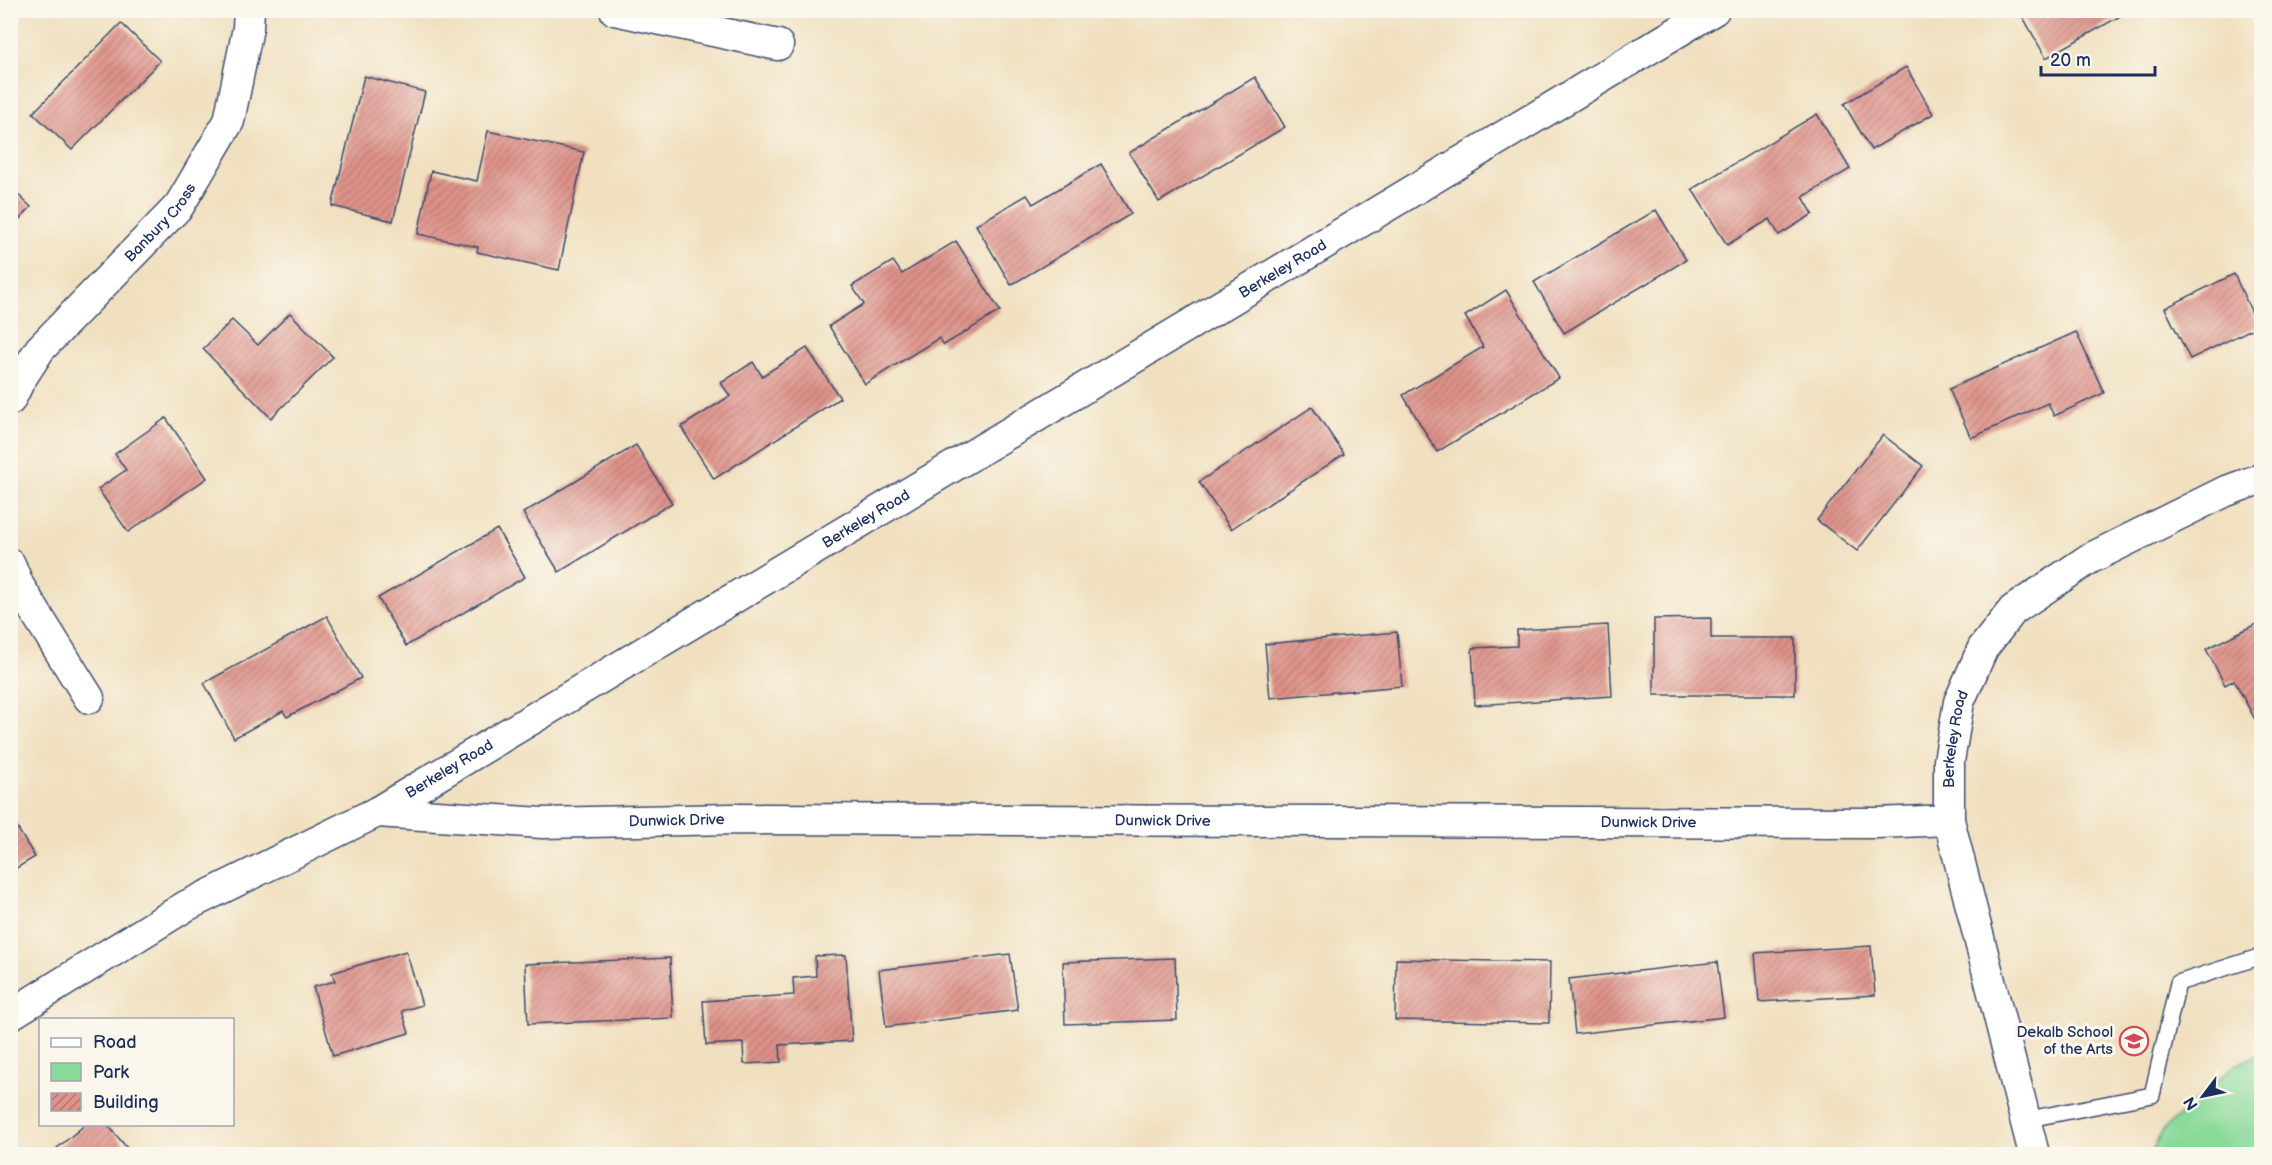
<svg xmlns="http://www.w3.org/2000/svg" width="2272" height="1165" font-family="'Balsamiq Sans',sans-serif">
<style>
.green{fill:#89d999;stroke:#52847c;stroke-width:1.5}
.building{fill:url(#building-hatch)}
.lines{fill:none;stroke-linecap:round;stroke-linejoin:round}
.service-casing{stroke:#3b4a6d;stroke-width:18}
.minor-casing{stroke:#3b4a6d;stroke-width:33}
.service{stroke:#fff;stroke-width:15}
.minor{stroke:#fff;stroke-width:30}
.labels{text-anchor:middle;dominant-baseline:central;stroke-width:6;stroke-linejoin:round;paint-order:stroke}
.street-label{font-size:15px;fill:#1b2f5e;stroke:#fbf7ec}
.poi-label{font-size:15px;fill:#1b2f5e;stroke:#fbf7ec;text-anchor:end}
</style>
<defs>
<pattern id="building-hatch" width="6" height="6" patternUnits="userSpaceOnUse" patternTransform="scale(1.5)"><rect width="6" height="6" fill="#de9289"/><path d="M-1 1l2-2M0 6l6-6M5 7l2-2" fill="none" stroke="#b37873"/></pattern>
</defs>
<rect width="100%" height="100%" fill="#fbf7ec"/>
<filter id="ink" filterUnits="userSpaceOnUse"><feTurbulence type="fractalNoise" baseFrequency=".0167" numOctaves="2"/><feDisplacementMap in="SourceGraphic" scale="12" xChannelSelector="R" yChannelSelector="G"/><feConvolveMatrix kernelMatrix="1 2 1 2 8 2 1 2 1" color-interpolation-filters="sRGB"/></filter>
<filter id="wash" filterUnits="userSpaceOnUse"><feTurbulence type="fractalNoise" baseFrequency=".008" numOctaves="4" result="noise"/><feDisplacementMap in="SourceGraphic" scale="24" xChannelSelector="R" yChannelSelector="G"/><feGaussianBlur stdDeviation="1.35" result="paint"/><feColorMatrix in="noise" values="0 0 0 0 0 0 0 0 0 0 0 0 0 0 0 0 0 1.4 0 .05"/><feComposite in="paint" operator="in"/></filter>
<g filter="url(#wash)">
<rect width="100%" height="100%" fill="#f0e0c0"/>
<path class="green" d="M 2261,1053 L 2261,1154 L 2150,1154 L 2163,1130 L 2234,1066 Z"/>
<g id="blocks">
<g class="building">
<path d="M 2019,10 L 2131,10 L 2046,58 Z"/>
<path d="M 121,23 L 160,61 L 72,150 L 33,113 Z"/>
<path d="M 1906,67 L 1933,114 L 1871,150 L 1844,104 Z"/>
<path d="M 364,76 L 425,92 L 393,221 L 332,206 Z"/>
<path d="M 1255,77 L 1285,127 L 1159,202 L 1129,153 Z"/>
<path d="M 1817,114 L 1850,169 L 1803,197 L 1813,214 L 1779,235 L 1770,219 L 1727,245 L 1692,189 Z"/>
<path d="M 488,131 L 584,152 L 559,270 L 477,252 L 478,247 L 418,234 L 431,171 L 477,181 Z"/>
<path d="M 1101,164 L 1131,214 L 1011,285 L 976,225 L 1027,195 L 1033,204 Z"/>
<path d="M 10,187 L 31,207 L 10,229 Z"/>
<path d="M 1656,210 L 1686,260 L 1564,333 L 1534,282 Z"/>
<path d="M 956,241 L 1000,311 L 944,345 L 939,338 L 865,384 L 829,326 L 864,304 L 852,286 L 893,261 L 902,274 Z"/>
<path d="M 2234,274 L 2258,326 L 2190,359 L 2165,308 Z"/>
<path d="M 1506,290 L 1559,378 L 1437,452 L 1403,395 L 1483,347 L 1465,316 Z"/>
<path d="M 290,313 L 333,357 L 271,418 L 203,349 L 232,320 L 258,345 Z"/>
<path d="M 2076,332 L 2104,393 L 2054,416 L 2048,403 L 1971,438 L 1949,389 Z"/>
<path d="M 807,348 L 840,398 L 714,479 L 681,427 L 730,396 L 721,383 L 753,362 L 762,376 Z"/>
<path d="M 1312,407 L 1344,454 L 1231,529 L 1199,482 Z"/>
<path d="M 166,418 L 207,478 L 128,532 L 98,489 L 126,470 L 115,454 Z"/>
<path d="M 1883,435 L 1923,466 L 1857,551 L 1817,520 Z"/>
<path d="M 636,445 L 672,503 L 559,572 L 523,513 Z"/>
<path d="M 497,529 L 525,577 L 406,646 L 378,598 Z"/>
<path d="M 327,616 L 361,678 L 287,717 L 283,711 L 234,738 L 204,683 Z"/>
<path d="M 1711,618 L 1711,638 L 1795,638 L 1795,695 L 1654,695 L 1654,619 Z"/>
<path d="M 2262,621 L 2262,726 L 2259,727 L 2234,680 L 2225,685 L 2206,649 Z"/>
<path d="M 1608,625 L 1612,696 L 1475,705 L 1472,648 L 1517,646 L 1517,630 Z"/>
<path d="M 1397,632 L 1402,686 L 1270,698 L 1265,644 Z"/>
<path d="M 10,816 L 35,857 L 10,872 Z"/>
<path d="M 1871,946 L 1875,995 L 1759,1002 L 1755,953 Z"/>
<path d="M 406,951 L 422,1005 L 402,1011 L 409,1033 L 333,1056 L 313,987 L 335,981 L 332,973 Z"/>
<path d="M 1010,954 L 1018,1010 L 886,1027 L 879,970 Z"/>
<path d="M 846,955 L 852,1041 L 780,1045 L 781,1062 L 744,1064 L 743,1043 L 706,1045 L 703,1001 L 794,995 L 793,978 L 816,976 L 815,956 Z"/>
<path d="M 670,958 L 673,1018 L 528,1024 L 525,964 Z"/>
<path d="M 1175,958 L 1177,1020 L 1065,1024 L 1063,962 Z"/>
<path d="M 1396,959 L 1550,962 L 1549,1023 L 1395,1020 Z"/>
<path d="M 1717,962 L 1724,1017 L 1575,1034 L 1569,979 Z"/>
<path d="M 86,1124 L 107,1124 L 132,1154 L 50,1154 Z"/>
</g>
</g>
</g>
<g filter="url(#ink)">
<use href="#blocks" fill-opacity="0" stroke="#3b4a6d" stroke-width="1.5"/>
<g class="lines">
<g class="service-casing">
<path id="service" d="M 2024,1120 L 2152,1095 L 2178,983 L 2262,956"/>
</g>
<g class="minor-casing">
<g id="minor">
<path d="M 615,10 L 778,45"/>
<path id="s1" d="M 10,400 L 20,380 L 40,349 L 179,206 L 229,121 L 248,28 L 249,10"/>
<path d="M 10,564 L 19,586 L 89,698"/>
<path id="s2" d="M 377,812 L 542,823 L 732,819 L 1877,823 L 1949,820"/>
<path id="s3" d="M 10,1015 L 186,906 L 377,812 L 1714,10"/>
<path id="s4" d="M 2034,1154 L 1949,820 L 1949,761 L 1959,702 L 1983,648 L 2013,610 L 2089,559 L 2224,492 L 2262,478"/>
</g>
</g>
<use href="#service" class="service"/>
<use href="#minor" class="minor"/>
</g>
</g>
<defs>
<g id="school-ring" transform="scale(1.5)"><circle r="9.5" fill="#fbf7ec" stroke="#d1495b" stroke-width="1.5"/><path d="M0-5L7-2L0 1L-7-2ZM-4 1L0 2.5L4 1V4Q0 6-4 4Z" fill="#d1495b"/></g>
</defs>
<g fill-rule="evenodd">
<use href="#school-ring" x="2134" y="1041"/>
</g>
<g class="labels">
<g class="street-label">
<text stroke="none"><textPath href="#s1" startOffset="234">Banbury Cross</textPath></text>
<text stroke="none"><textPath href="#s3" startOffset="1476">Berkeley Road</textPath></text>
<text stroke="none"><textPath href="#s3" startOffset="990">Berkeley Road</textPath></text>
<text stroke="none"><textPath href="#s4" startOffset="426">Berkeley Road</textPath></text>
<text stroke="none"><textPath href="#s3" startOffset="504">Berkeley Road</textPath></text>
<text stroke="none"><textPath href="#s2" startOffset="300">Dunwick Drive</textPath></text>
<text stroke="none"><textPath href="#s2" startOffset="786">Dunwick Drive</textPath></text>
<text stroke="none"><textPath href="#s2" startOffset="1272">Dunwick Drive</textPath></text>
</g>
<g class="poi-label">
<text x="2113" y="1032">Dekalb School<tspan x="2113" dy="17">of the Arts</tspan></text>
</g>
</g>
<rect width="2272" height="1165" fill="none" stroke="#fbf7ec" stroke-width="36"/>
<rect x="39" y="1018" width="195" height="108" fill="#fbf7ec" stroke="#a1a7b3" stroke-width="1.5"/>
<rect x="51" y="1038" width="30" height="9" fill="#ffffff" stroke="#a1a7b3" stroke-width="1.5"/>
<text x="93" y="1048" font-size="18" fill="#1b2f5e">Road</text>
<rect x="51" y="1063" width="30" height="18" fill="#89d999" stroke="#a1a7b3" stroke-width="1.5"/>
<text x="93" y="1078" font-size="18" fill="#1b2f5e">Park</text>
<rect x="51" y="1093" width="30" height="18" fill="url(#building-hatch)" stroke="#a1a7b3" stroke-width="1.5"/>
<text x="93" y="1108" font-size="18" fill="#1b2f5e">Building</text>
<g transform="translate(2203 1096) rotate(238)" stroke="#fbf7ec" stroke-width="4.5" paint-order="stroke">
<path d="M0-4.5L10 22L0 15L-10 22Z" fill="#1b2f5e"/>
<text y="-9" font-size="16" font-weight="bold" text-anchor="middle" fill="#1b2f5e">N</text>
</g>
<path d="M2041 66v9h114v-9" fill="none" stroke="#1b2f5e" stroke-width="3"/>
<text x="2050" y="66" font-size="18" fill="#1b2f5e" stroke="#fbf7ec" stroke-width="4.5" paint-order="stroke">20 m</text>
</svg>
